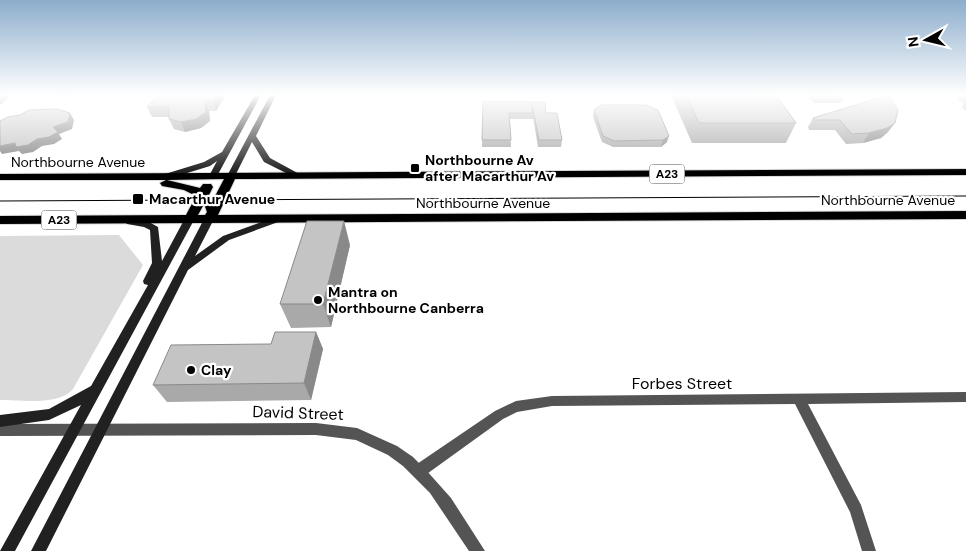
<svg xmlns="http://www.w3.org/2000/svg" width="966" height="551" font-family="'DM Sans',sans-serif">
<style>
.green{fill:#dbdbdb}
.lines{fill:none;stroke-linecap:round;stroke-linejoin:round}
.trunk-casing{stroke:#dbdbdb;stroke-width:2}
.minor{fill:#545454;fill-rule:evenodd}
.tertiary{fill:#545454;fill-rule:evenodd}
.secondary{fill:#212121;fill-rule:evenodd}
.trunk{fill:#000;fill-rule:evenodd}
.tram{stroke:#000;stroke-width:1}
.wall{fill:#a9a9a9}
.shaded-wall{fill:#898989}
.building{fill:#c4c4c4;stroke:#898989}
.poi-dot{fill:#000;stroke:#fff;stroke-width:2}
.labels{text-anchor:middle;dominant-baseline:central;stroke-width:4.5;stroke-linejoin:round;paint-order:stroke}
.shield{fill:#fff;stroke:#4c4c4c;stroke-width:1}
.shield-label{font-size:12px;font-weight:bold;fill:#000}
.poi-label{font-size:14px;font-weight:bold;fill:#000;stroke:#fff;text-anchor:start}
.street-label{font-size:14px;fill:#000;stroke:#fff}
.near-street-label{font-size:16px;fill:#000;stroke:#fff}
</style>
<rect width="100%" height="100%" fill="#fff"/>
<path class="green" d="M 119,235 L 143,265 L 73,389 C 59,406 21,400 0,400 L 0,236 Z"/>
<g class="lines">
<g class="trunk-casing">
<path id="trunk" d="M 966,169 L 966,175 L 235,179 L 218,215 L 966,211 L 966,219 L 0,224 L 0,216 L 186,215 L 196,196 L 184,190 L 162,186 L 160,183 L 166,180 L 0,180 L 0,174 ZM 224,179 L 213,200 L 209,195 L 213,187 L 211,184 L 203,184 L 200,188 L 167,180 ZM 204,204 L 207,212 L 205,215 L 198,215 Z"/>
</g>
<path class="minor" d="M 966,392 L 966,402 L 808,404 L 861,505 L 876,551 L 862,551 L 850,512 L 795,404 L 552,406 L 517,412 L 503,419 L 424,476 L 419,478 L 414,476 L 412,471 L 414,466 L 495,411 L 516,401 L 552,396 Z"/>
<path class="tertiary" d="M 316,423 L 357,428 L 397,446 L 413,457 L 426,470 L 451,498 L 485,551 L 469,551 L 430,493 L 403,466 L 388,455 L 356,440 L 316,435 L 0,436 L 0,424 Z"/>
<g class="secondary">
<path d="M 255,95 L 261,95 L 216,178 L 213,178 L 209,176 L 217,161 L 210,166 L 171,178 L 165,178 L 165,174 L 204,162 L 222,152 Z"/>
<path d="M 270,95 L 276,95 L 256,136 L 270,158 L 303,176 L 299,178 L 296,178 L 264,162 L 252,142 L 235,176 L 231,178 L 228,178 L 227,176 Z"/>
<path d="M 209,216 L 214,219 L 195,256 L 223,236 L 275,217 L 278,216 L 283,219 L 281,221 L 229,240 L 188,270 L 46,551 L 31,551 L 204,219 Z"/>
<path d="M 189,217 L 194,220 L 15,551 L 0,551 L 81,405 L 49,420 L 0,427 L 0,415 L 49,409 L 91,386 L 148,285 L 144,284 L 143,281 L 152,263 L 150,230 L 144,227 L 127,224 L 125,222 L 130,219 L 149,222 L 158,227 L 162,261 L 184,220 Z"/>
</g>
<use href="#trunk" class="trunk"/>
<path class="tram" d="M 0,201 L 966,196"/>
</g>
<g class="wall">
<path d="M 49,95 L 105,95 L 49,96 Z"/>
<path d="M 226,95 L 216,111 L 209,111 L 210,121 L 201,128 L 185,132 L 174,129 L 169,119 L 169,117 L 152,117 L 147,107 Z"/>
<path d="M 671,95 L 776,95 L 796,123 L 786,143 L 692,143 Z"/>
<path d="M 806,95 L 838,95 L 843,100 L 841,103 L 814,103 Z"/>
<path d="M 888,95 L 888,132 L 881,138 L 863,143 L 846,144 L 835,130 L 809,130 L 808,127 L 813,118 Z"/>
<path d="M 960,95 L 966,95 L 966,111 L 962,107 L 964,104 L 957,99 Z"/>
<path d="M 483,101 L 546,113 L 562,140 L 561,147 L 538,147 L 533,117 L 533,119 L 510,119 L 511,147 L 482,147 Z"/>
<path d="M 594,110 L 667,142 L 661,147 L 613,147 L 602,142 L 593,117 Z"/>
<path d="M 350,245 L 331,327 L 291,328 L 280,304 Z"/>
<path d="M 316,332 L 323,349 L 311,400 L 167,402 L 153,385 L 271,344 Z"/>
</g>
<g class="shaded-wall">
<path d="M 0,95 L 12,95 L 0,105 Z"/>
<path d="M 216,95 L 226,95 L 216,111 L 212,101 Z"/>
<path d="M 205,101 L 209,111 L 210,121 L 201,128 L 185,132 L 181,122 Z"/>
<path d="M 70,113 L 74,120 L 72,129 L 59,134 L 62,139 L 54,144 L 42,146 L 33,152 L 22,154 L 19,151 L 2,154 L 0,151 L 0,146 L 37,139 L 53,127 Z"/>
<path d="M 895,123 L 888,132 L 881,138 L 863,143 L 869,133 Z"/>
<path d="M 669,136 L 667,142 L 661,147 L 663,140 Z"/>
<path d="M 344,221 L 350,245 L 331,327 L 323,304 Z"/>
<path d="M 316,332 L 323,349 L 311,400 L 304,383 Z"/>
</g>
<g class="building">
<path d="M 158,95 L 216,95 L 212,101 L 205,101 L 206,112 L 196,119 L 181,122 L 169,119 L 169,107 L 147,107 Z"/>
<path d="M 686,95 L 776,95 L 796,123 L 699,123 Z"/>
<path d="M 811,95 L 838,95 L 843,100 L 815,100 Z"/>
<path d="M 888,95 L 898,110 L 895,123 L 887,128 L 869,133 L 852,134 L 840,120 L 814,120 L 813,118 Z"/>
<path d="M 483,101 L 532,102 L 545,102 L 546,113 L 557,113 L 562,140 L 539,140 L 532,105 L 533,113 L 509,113 L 511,140 L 482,140 Z"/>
<path d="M 601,105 L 646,105 L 658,110 L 669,136 L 663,140 L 614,141 L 603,136 L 594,110 Z"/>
<path d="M 57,109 L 70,113 L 68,122 L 53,127 L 58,132 L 49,137 L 37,139 L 28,145 L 16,147 L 15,143 L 0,146 L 0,121 L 8,117 L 20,115 L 29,110 Z"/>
<path d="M 307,221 L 344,221 L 323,304 L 280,304 Z"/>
<path d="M 275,332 L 316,332 L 304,383 L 153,385 L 171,345 L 271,344 Z"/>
</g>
<linearGradient id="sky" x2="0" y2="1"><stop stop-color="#8cadcc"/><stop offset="0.55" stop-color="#fff"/><stop offset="1" stop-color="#fff" stop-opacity="0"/></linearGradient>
<rect width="966" height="172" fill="url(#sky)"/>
<g class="poi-dot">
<rect x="410" y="163" width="10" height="10" rx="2.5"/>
<rect x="132" y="193" width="12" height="12" rx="2.5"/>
<circle cx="318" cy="300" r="5"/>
<circle cx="191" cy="370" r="5"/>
</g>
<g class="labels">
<g class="shield">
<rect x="649.5" y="164.5" width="35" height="19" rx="4"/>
<rect x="41.5" y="210.5" width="35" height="19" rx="4"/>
</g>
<g class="shield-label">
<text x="667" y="174">A23</text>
<text x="59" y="220">A23</text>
</g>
<g class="poi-label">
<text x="425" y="160">Northbourne Av<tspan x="425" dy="16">after Macarthur Av</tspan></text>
<text x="149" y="199">Macarthur Avenue</text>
<text x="328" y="292">Mantra on<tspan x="328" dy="16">Northbourne Canberra</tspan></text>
<text x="201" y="370">Clay</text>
</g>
<g class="street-label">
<text x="78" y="162">Northbourne Avenue</text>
<text x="888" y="200">Northbourne Avenue</text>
<text x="483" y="203">Northbourne Avenue</text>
</g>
<g class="near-street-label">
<text x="682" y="383">Forbes Street</text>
<text transform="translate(298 413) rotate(2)">David Street</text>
</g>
</g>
<g transform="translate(926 40) rotate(262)" stroke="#ffffff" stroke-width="4" paint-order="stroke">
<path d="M0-4L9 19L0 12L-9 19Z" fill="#000000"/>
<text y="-8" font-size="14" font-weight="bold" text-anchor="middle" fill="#000000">N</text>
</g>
</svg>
